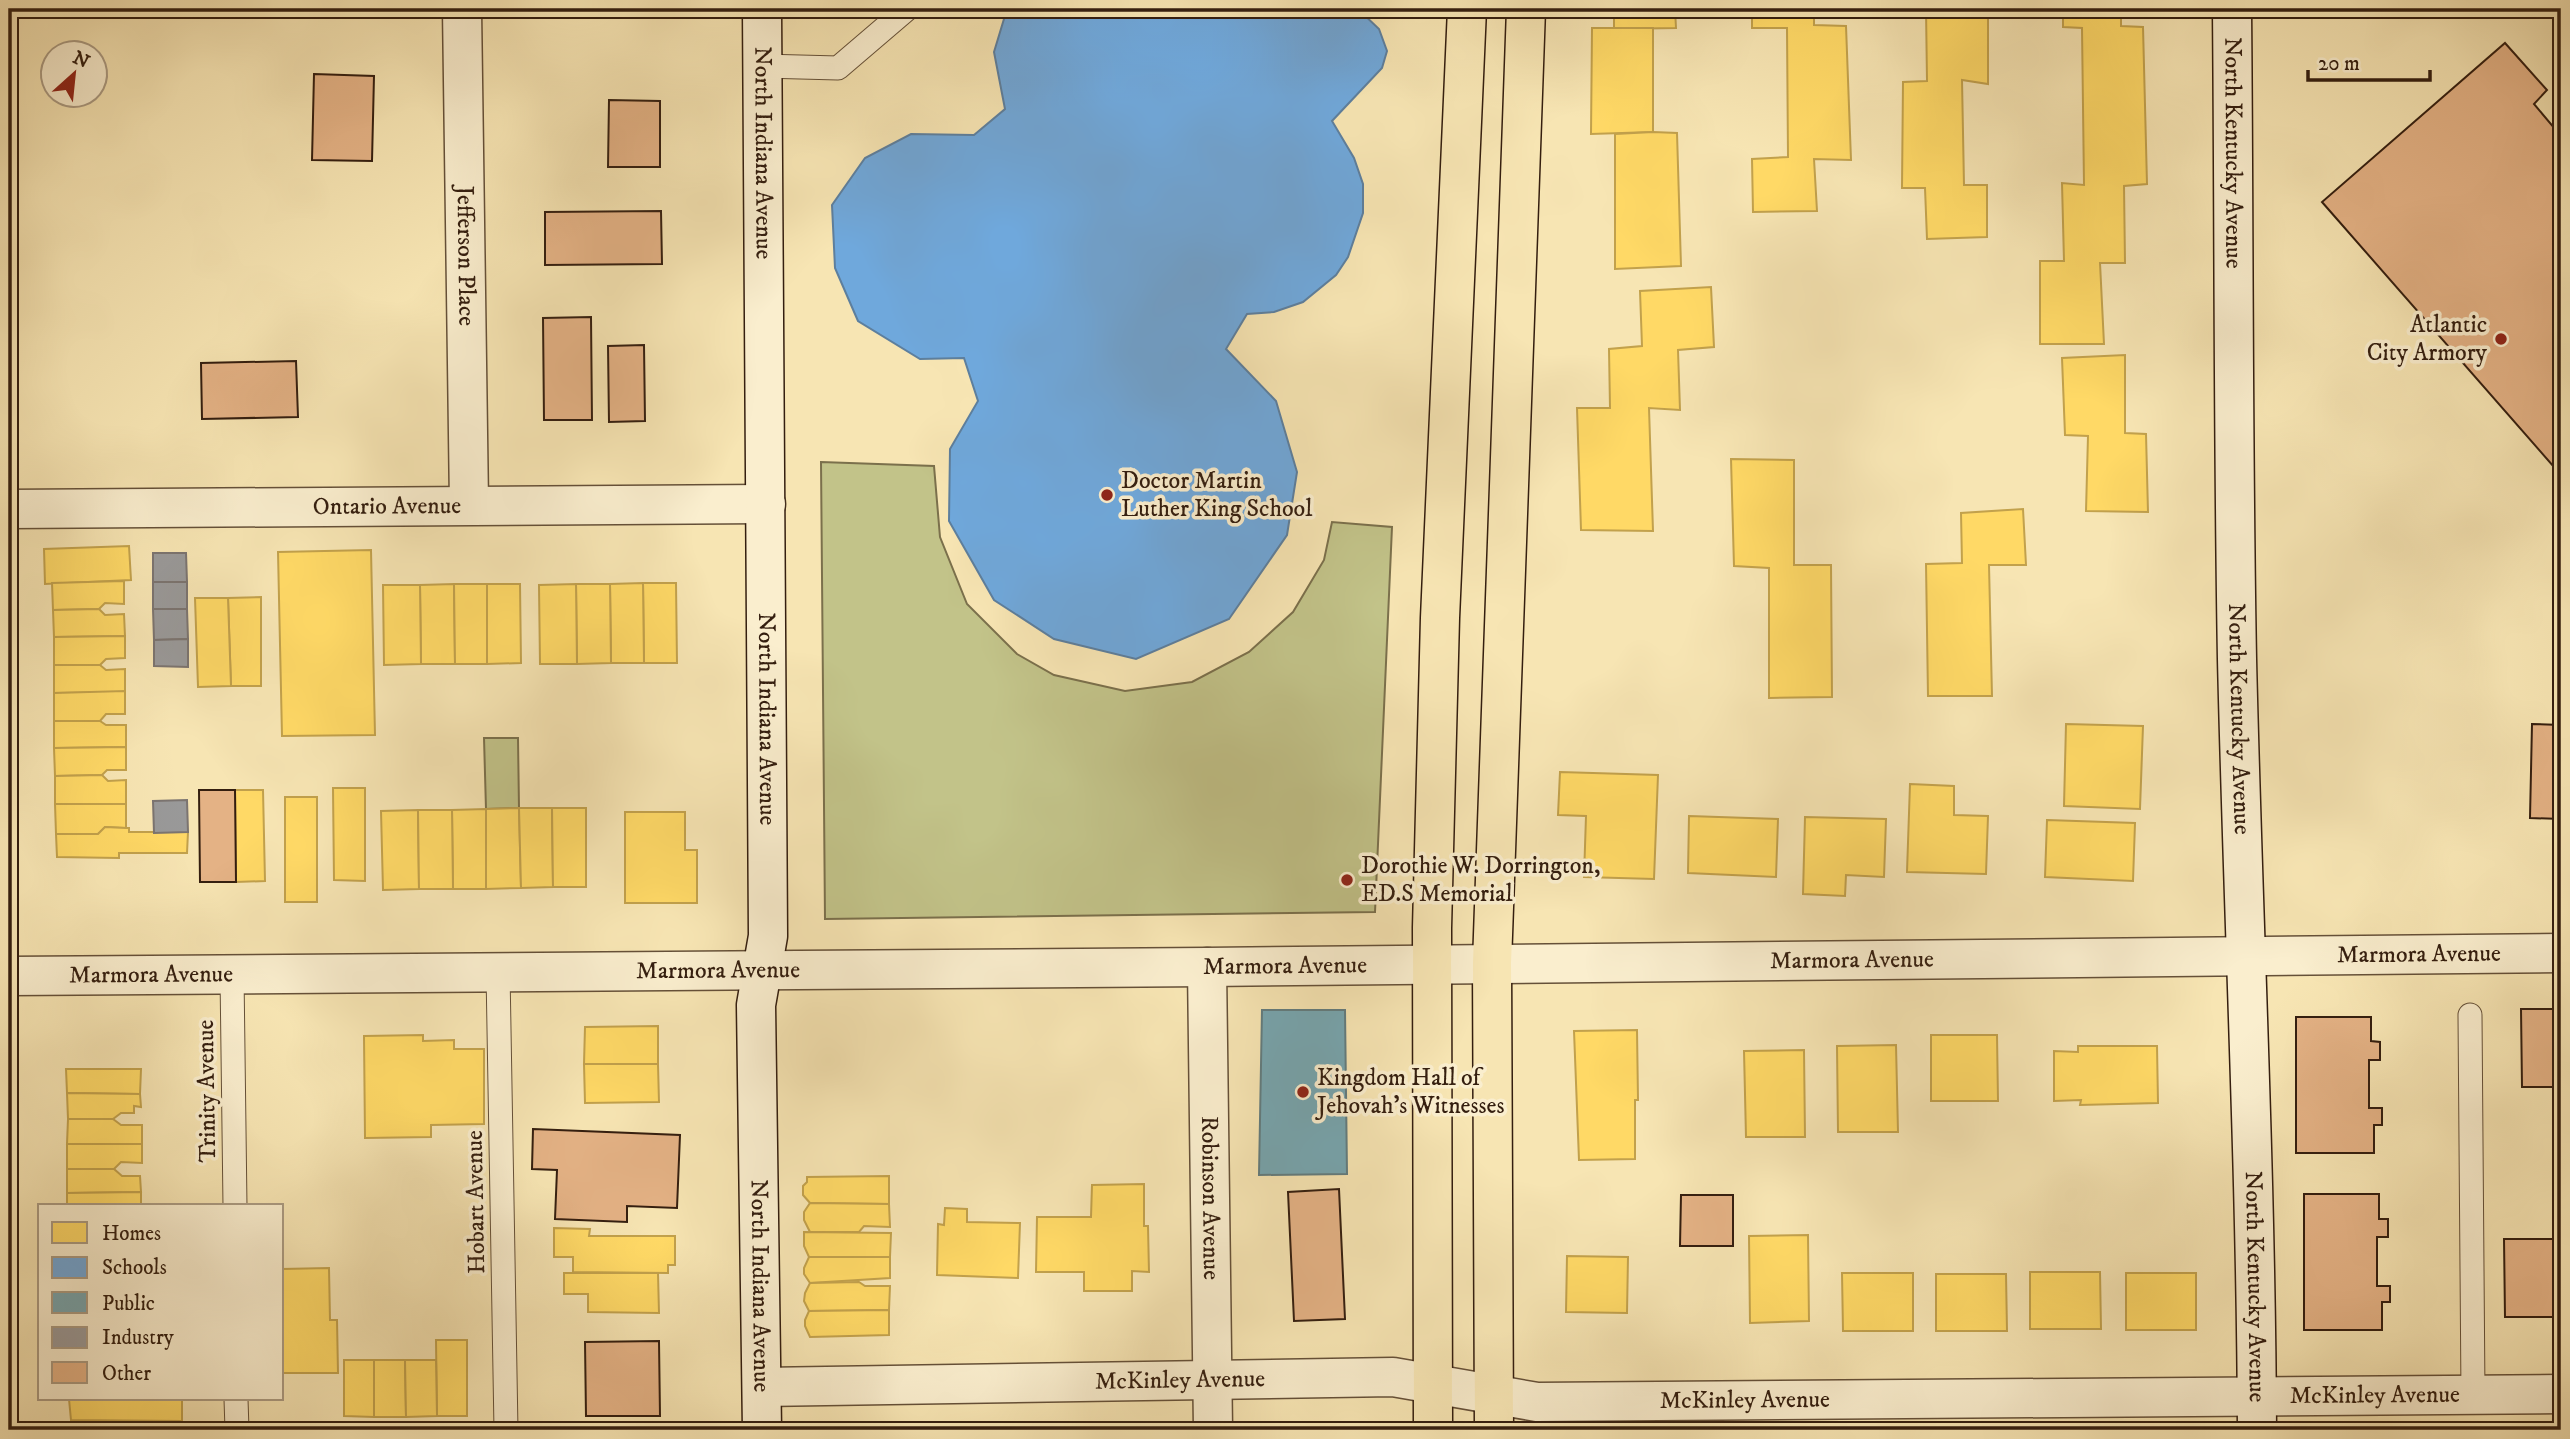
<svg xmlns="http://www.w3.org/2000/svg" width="2570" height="1439" font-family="'IM FELL DW Pica',serif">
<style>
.green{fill:#c2c389;stroke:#7b704c;stroke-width:2}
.homes{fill:#ffd966;stroke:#c2a14c;stroke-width:2}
.schools{fill:#6fa8dc;stroke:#5d7f9e;stroke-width:2}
.public{fill:#76a5af;stroke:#627c7f;stroke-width:2}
.industry{fill:#999;stroke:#7b7470;stroke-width:2}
.building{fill:#e4b285;stroke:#341e0f;stroke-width:2}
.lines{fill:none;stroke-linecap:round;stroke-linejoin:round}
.lane-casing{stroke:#655038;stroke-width:25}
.street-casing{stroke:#655038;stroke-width:41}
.secondary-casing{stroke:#341e0f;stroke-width:41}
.primary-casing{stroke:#341e0f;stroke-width:41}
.lane{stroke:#faeece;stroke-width:23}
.street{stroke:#faeece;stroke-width:38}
.secondary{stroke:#faeece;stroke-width:38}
.primary{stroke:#f7e5b3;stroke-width:38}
.poi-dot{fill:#8f2418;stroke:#faeece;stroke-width:2.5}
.labels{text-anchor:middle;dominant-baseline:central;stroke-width:7;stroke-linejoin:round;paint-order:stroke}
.street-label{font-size:24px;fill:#341e0f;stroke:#faeece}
.poi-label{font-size:24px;fill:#341e0f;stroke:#faeece;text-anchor:start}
</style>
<rect width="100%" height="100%" fill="#f7e5b3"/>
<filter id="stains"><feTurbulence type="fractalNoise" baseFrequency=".00286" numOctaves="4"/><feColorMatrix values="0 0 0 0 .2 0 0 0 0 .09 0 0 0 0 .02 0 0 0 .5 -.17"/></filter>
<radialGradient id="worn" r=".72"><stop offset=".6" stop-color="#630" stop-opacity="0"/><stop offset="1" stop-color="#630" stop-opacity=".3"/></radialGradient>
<g class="green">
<path d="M 821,462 L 934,466 L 940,537 L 967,604 L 1017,654 L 1054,675 L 1125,691 L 1192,682 L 1249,652 L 1293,612 L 1324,560 L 1332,522 L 1392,527 L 1375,912 L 825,919 Z"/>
<path d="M 484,738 L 518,738 L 519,808 L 486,809 Z"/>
</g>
<g class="homes">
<path d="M 1614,9 L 1675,9 L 1676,28 L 1614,29 Z"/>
<path d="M 1752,9 L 1814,9 L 1814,25 L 1846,26 L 1851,160 L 1814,159 L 1817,211 L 1753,212 L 1752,159 L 1788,157 L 1787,28 L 1752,28 Z"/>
<path d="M 1926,9 L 1988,9 L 1988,84 L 1962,80 L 1964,185 L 1987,185 L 1987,237 L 1927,239 L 1925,188 L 1902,188 L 1903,82 L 1927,81 Z"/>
<path d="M 2063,9 L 2121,9 L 2121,26 L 2143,27 L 2147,184 L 2124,186 L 2125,263 L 2100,263 L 2104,344 L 2040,344 L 2040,261 L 2064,261 L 2062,183 L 2084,185 L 2082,28 L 2063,27 Z"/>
<path d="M 1592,28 L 1653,28 L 1653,132 L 1591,134 Z"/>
<path d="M 1653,132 L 1677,133 L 1681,266 L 1615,269 L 1615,134 Z"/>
<path d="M 1711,287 L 1714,347 L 1678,350 L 1680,410 L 1649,408 L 1653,531 L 1581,530 L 1577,408 L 1610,408 L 1609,349 L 1642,346 L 1640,291 Z"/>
<path d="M 2125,355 L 2125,433 L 2146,434 L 2148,512 L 2086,511 L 2088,436 L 2065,435 L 2062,358 Z"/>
<path d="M 1731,459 L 1794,460 L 1794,565 L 1831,565 L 1832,697 L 1769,698 L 1769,568 L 1734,566 Z"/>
<path d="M 2023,509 L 2026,565 L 1989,565 L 1992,696 L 1928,696 L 1926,564 L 1962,563 L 1961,513 Z"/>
<path d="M 129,546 L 131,580 L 45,584 L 44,549 Z"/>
<path d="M 371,550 L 375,735 L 282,736 L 278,552 Z"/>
<path d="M 124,581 L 124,604 L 105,603 L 99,609 L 53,610 L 52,583 Z"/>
<path d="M 643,583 L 676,583 L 677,663 L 644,663 Z"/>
<path d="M 643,583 L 644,663 L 611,663 L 610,584 Z"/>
<path d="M 454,584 L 455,664 L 421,664 L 420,585 Z"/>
<path d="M 454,584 L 487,584 L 487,664 L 455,664 Z"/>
<path d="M 487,584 L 520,584 L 521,663 L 487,664 Z"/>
<path d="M 576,584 L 610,584 L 611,663 L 577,664 Z"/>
<path d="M 576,584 L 577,664 L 540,664 L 539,585 Z"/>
<path d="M 383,585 L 420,585 L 421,664 L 384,665 Z"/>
<path d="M 261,597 L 261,686 L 231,686 L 228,598 Z"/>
<path d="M 195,598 L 228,598 L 231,686 L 198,687 Z"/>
<path d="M 99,609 L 105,615 L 124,614 L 125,636 L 54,637 L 53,610 Z"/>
<path d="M 125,636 L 125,658 L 106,659 L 100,665 L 54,665 L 54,637 Z"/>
<path d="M 54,665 L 100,665 L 106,670 L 125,669 L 125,692 L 54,693 Z"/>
<path d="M 125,691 L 125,714 L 106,714 L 100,721 L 54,721 L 54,693 Z"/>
<path d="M 54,721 L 100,721 L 106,725 L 126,725 L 126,747 L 54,748 Z"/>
<path d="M 2066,724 L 2143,726 L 2140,809 L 2064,806 Z"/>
<path d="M 126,747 L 126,770 L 107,770 L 102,775 L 55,776 L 54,748 Z"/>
<path d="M 1560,772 L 1658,775 L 1654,879 L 1584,877 L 1586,816 L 1558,815 Z"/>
<path d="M 102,775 L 108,781 L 126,780 L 126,804 L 55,804 L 55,776 Z"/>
<path d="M 1910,784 L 1954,786 L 1954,815 L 1988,816 L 1986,874 L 1907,872 Z"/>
<path d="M 333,788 L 365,788 L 365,881 L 334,880 Z"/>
<path d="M 235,790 L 263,790 L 265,881 L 236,882 Z"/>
<rect x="285" y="797" width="32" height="105"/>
<path d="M 55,804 L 126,804 L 126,828 L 105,827 L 98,834 L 56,834 Z"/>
<path d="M 519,808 L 521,888 L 486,889 L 486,809 Z"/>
<path d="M 519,808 L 552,808 L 553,887 L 521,888 Z"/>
<path d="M 552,808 L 586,808 L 586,887 L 553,887 Z"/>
<path d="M 486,809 L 486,889 L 453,889 L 452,810 Z"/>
<path d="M 418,810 L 419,889 L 383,890 L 381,811 Z"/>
<path d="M 418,810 L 452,810 L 453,889 L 419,889 Z"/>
<path d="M 625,812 L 685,812 L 685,850 L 697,850 L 697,903 L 625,903 Z"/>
<path d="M 1689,816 L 1778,819 L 1776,877 L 1688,873 Z"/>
<path d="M 1805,817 L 1886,819 L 1884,877 L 1846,875 L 1845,896 L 1803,894 Z"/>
<path d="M 2047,820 L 2135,823 L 2133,881 L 2045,877 Z"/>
<path d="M 105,827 L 126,828 L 129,828 L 129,832 L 188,832 L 187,853 L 119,853 L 119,858 L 57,857 L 56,834 L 98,834 Z"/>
<path d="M 658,1026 L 658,1064 L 584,1064 L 585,1027 Z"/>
<path d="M 1637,1030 L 1638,1100 L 1635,1100 L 1635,1159 L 1579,1160 L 1574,1031 Z"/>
<path d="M 423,1035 L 423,1041 L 454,1040 L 454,1049 L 484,1049 L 484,1124 L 431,1125 L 431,1137 L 365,1138 L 364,1036 Z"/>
<path d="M 1931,1035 L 1997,1035 L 1998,1101 L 1931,1101 Z"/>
<path d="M 1896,1045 L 1898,1132 L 1838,1132 L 1837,1046 Z"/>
<path d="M 2078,1046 L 2157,1046 L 2158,1103 L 2080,1105 L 2081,1100 L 2054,1101 L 2054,1051 L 2078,1052 Z"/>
<path d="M 1804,1050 L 1805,1137 L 1746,1137 L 1744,1051 Z"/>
<path d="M 584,1064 L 658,1064 L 659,1102 L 585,1103 Z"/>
<path d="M 66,1069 L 141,1069 L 140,1094 L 67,1093 Z"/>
<path d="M 67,1093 L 140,1094 L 141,1107 L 134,1106 L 134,1113 L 121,1113 L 113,1119 L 68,1119 Z"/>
<path d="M 68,1119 L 113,1119 L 121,1125 L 142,1125 L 142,1144 L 67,1144 Z"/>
<path d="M 67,1144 L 142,1144 L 142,1163 L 121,1162 L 114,1169 L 67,1169 Z"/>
<path d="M 67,1169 L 114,1169 L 122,1176 L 140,1176 L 141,1192 L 67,1193 Z"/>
<path d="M 889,1176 L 889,1204 L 810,1203 L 803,1195 L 803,1186 L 807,1182 L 807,1177 Z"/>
<path d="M 1144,1184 L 1144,1226 L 1148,1226 L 1149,1272 L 1132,1271 L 1132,1291 L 1084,1291 L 1084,1272 L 1036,1272 L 1037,1217 L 1091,1217 L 1092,1185 Z"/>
<path d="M 141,1192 L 141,1206 L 67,1206 L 67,1193 Z"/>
<path d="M 810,1203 L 889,1204 L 890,1227 L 864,1226 L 859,1232 L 810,1232 L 804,1220 L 804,1212 Z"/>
<path d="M 945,1208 L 967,1209 L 967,1222 L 1020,1223 L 1018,1278 L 937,1275 L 938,1224 L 944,1225 Z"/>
<path d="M 554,1228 L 590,1229 L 589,1236 L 675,1236 L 675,1265 L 668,1265 L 668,1273 L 573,1272 L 573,1257 L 554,1257 Z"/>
<path d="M 804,1232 L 891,1233 L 890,1257 L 809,1257 L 804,1246 Z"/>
<path d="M 1808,1235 L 1809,1321 L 1750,1323 L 1749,1236 Z"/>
<path d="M 1567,1256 L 1628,1257 L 1627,1313 L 1566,1312 Z"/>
<path d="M 809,1257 L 890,1257 L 890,1278 L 810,1283 L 804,1274 L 804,1268 Z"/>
<path d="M 329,1268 L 330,1320 L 337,1320 L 338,1373 L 282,1373 L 282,1269 Z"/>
<path d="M 2030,1272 L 2100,1272 L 2101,1329 L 2030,1329 Z"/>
<path d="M 564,1273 L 658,1273 L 659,1313 L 588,1312 L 588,1294 L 564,1294 Z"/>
<path d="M 1842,1273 L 1913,1273 L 1913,1331 L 1843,1331 Z"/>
<rect x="2126" y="1273" width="70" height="57"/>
<path d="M 1936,1274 L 2006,1274 L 2007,1331 L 1936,1331 Z"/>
<path d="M 859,1282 L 865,1286 L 890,1286 L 889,1310 L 809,1311 L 804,1301 L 805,1293 L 810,1283 Z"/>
<path d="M 889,1310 L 889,1335 L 810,1337 L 805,1326 L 805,1320 L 809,1311 Z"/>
<path d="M 436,1340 L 467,1340 L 467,1416 L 437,1416 Z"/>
<path d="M 344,1360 L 374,1360 L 374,1417 L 344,1416 Z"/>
<path d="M 374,1360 L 405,1360 L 406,1417 L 374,1417 Z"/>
<path d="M 405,1360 L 436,1360 L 437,1416 L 406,1417 Z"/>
<path d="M 69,1399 L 182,1399 L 182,1421 L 71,1420 Z"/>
</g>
<path class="schools" d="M 1007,9 L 1358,9 L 1379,29 L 1387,51 L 1382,68 L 1332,121 L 1354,158 L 1363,184 L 1363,213 L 1348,257 L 1336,275 L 1303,302 L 1274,312 L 1247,314 L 1226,349 L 1276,401 L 1297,472 L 1287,535 L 1229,619 L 1136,659 L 1054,639 L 994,600 L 949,521 L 950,449 L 978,401 L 964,358 L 920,359 L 858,321 L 835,268 L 832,205 L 865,158 L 911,134 L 974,135 L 1005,109 L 994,52 Z"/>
<path class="public" d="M 1262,1010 L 1345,1010 L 1347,1174 L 1259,1175 Z"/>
<g class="industry">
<path d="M 153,553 L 186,553 L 187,582 L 153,582 Z"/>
<rect x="153" y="582" width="34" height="27"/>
<path d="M 153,609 L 187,609 L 188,639 L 154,640 Z"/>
<path d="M 188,639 L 188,667 L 154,666 L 154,640 Z"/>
<path d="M 187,800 L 188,832 L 154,833 L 153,801 Z"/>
</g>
<g class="building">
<path d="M 2505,43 L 2547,90 L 2534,104 L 2561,136 L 2561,475 L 2322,202 Z"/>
<path d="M 314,74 L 374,76 L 372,161 L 312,160 Z"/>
<path d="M 609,100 L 660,101 L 660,167 L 608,167 Z"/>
<path d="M 661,211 L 662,264 L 545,265 L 545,212 Z"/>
<path d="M 591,317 L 592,420 L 544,420 L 543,318 Z"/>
<path d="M 644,345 L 645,421 L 609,422 L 608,346 Z"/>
<path d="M 296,361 L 298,417 L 202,419 L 201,363 Z"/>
<path d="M 2532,724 L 2561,725 L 2561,819 L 2530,818 Z"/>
<path d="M 199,790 L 235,790 L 236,882 L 200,882 Z"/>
<path d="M 2521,1009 L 2561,1009 L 2561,1087 L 2522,1087 Z"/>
<path d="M 2296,1017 L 2371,1017 L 2371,1041 L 2380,1042 L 2380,1060 L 2369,1060 L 2369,1108 L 2382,1108 L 2382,1125 L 2374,1125 L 2374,1153 L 2296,1153 Z"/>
<path d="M 533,1129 L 680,1135 L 677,1208 L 627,1206 L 627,1222 L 555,1219 L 557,1170 L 532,1169 Z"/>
<path d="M 1339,1189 L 1345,1319 L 1294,1321 L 1288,1192 Z"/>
<path d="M 2304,1194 L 2379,1194 L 2379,1219 L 2388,1219 L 2388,1237 L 2377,1237 L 2377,1286 L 2390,1286 L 2390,1302 L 2382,1302 L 2382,1330 L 2304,1330 Z"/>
<path d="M 1681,1195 L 1733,1195 L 1733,1246 L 1680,1246 Z"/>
<path d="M 2504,1239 L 2561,1239 L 2561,1317 L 2505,1317 Z"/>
<path d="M 659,1341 L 660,1416 L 586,1416 L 585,1342 Z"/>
</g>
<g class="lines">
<g class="lane-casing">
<g id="lane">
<path d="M 762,66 L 838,68 L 907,9"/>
<path d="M 498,972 L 506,1430"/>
<path d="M 232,975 L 235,1206"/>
<path d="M 2470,1015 L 2473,1395"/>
<path d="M 236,1399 L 237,1430"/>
</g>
</g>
<g class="street-casing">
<g id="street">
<path id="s1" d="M 462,9 L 469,504"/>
<path id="s2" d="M 9,509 L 766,504"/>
<path id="s3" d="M 1207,967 L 1213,1430"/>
<path id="s4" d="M 9,976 L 1207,967 L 2561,953"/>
<path id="s5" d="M 762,1387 L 1393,1377 L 1537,1402 L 2561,1394"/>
</g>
</g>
<g class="secondary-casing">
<g id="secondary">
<path id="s6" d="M 762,9 L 768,936 L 756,1005 L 762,1430"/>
<path id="s7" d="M 2232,9 C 2234,225 2233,442 2237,659 C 2243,916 2256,1173 2257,1430"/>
</g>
</g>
<g class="primary-casing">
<g id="primary">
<path d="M 1433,1430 L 1432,928 L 1440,618 L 1467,9"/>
<path d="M 1494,1430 L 1492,963 L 1526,9"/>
</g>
</g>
<use href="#lane" class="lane"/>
<use href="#street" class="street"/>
<use href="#secondary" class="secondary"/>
<use href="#primary" class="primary"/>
</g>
<g class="poi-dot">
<circle cx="2501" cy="339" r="7"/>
<circle cx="1107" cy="495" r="7"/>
<circle cx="1347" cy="880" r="7"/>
<circle cx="1303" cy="1092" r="7"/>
</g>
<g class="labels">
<g class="street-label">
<text stroke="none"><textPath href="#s6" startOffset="144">North Indiana Avenue</textPath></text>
<text stroke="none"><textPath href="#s7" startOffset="144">North Kentucky Avenue</textPath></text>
<text stroke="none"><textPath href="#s1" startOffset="247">Jefferson Place</textPath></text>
<text stroke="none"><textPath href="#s2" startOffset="378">Ontario Avenue</textPath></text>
<text stroke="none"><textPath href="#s6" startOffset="710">North Indiana Avenue</textPath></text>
<text stroke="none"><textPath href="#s7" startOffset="710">North Kentucky Avenue</textPath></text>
<text stroke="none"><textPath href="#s4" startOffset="2410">Marmora Avenue</textPath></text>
<text stroke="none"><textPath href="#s4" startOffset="1843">Marmora Avenue</textPath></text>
<text stroke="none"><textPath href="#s4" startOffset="1276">Marmora Avenue</textPath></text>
<text stroke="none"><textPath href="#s4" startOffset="709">Marmora Avenue</textPath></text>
<text stroke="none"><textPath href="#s4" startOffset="142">Marmora Avenue</textPath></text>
<text transform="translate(207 1091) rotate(-91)">Trinity Avenue</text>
<text stroke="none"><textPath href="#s3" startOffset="231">Robinson Avenue</textPath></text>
<text transform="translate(476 1202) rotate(-91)">Hobart Avenue</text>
<text stroke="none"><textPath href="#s6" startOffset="1278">North Indiana Avenue</textPath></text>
<text stroke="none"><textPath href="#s7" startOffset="1278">North Kentucky Avenue</textPath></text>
<text stroke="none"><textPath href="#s5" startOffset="418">McKinley Avenue</textPath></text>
<text stroke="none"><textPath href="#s5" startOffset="1615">McKinley Avenue</textPath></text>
<text stroke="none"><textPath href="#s5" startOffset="985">McKinley Avenue</textPath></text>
</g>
<g class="poi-label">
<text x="2487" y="325" text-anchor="end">Atlantic<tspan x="2487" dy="28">City Armory</tspan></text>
<text x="1121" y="481">Doctor Martin<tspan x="1121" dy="28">Luther King School</tspan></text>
<text x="1361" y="866">Dorothie W. Dorrington,<tspan x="1361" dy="28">ED.S Memorial</tspan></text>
<text x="1317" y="1078">Kingdom Hall of<tspan x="1317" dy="28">Jehovah's Witnesses</tspan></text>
</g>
</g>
<rect width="2570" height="1439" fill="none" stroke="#f7e5b3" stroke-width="35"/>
<rect x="10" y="10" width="2549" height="1418" fill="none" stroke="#341e0f" stroke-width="3.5"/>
<rect x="18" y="18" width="2535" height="1404" fill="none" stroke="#341e0f" stroke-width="2"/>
<rect x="38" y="1204" width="245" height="196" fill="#faeece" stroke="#ab9b82" stroke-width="2"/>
<rect x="52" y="1222" width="35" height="21" fill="#ffd966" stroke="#ab9b82" stroke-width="2"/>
<text x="102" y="1240" font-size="21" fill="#341e0f">Homes</text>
<rect x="52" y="1257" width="35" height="21" fill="#6fa8dc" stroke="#ab9b82" stroke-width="2"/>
<text x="102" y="1274" font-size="21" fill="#341e0f">Schools</text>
<rect x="52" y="1292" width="35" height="21" fill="#76a5af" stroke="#ab9b82" stroke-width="2"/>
<text x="102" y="1310" font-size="21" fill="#341e0f">Public</text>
<rect x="52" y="1327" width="35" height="21" fill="#999999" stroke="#ab9b82" stroke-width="2"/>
<text x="102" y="1344" font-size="21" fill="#341e0f">Industry</text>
<rect x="52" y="1362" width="35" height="21" fill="#e4b285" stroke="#ab9b82" stroke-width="2"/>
<text x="102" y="1380" font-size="21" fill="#341e0f">Other</text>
<g transform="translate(74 74) rotate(27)"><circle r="33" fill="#faeece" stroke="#ab9b82" stroke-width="2"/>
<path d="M0-5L12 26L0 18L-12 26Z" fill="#8f2418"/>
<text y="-10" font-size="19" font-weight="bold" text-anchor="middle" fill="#341e0f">N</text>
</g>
<path d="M2308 70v10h122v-10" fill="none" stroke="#341e0f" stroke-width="3.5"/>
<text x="2318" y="70" font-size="21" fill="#341e0f" stroke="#faeece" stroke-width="5" paint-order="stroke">20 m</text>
<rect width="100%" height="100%" filter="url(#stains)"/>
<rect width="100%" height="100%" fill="url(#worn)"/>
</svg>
